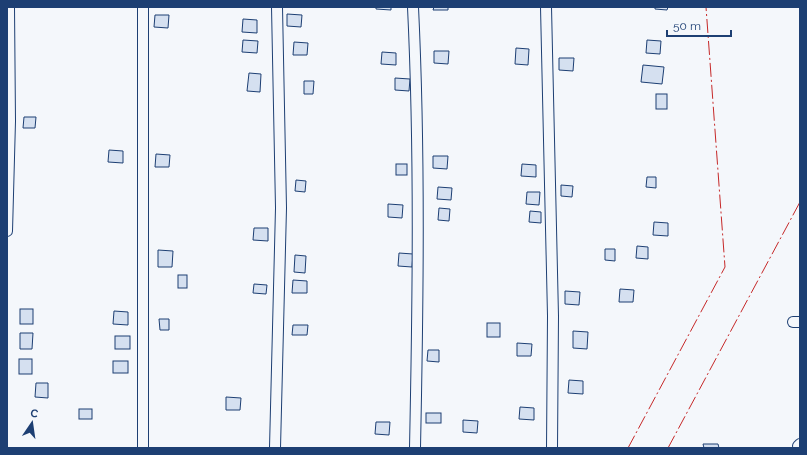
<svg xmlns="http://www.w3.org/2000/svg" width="807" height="455" font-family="Raleway,sans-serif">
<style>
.building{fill:#d5e0f0;stroke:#1d3f73}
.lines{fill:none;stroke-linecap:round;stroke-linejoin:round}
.minor-casing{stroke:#1d3f73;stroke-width:12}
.minor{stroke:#f4f7fb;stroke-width:10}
.power{stroke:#c62828;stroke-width:1;stroke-dasharray:14 3 2 3;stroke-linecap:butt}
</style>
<rect width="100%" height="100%" fill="#f4f7fb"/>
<g class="building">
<path d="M 376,7 L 391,7 L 391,10 L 376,9 Z"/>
<path d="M 434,7 L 448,7 L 448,10 L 433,10 Z"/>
<path d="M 655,7 L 668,7 L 667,10 L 655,9 Z"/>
<path d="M 287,14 L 302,15 L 301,27 L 287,26 Z"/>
<path d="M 155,15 L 169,15 L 168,28 L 154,27 Z"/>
<path d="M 243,19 L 257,20 L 257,33 L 242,32 Z"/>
<path d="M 243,40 L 258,41 L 257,53 L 242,52 Z"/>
<path d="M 647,40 L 661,41 L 660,54 L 646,53 Z"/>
<path d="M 294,42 L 308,43 L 307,55 L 293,55 Z"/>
<path d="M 516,48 L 529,49 L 528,65 L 515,64 Z"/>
<path d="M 434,51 L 449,51 L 448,64 L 434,63 Z"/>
<path d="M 382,52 L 396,53 L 396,65 L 381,64 Z"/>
<path d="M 559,58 L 574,58 L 573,71 L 559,70 Z"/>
<path d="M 643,65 L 664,67 L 662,84 L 641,82 Z"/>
<path d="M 249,73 L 261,74 L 260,92 L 247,91 Z"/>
<path d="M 395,78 L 410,79 L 409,91 L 395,90 Z"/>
<path d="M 304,81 L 314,81 L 313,94 L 304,94 Z"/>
<rect x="656" y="94" width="11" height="15"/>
<path d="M 24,117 L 36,117 L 35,128 L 23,128 Z"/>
<path d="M 109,150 L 123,151 L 123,163 L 108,162 Z"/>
<path d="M 156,154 L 170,155 L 169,167 L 155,167 Z"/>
<path d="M 433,156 L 448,156 L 447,169 L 433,168 Z"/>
<rect x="396" y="164" width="11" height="11"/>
<path d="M 522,164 L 536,165 L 536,177 L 521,176 Z"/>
<path d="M 647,177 L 656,177 L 656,188 L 646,187 Z"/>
<path d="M 296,180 L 306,181 L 305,192 L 295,191 Z"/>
<path d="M 561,185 L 573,186 L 572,197 L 561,196 Z"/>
<path d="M 438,187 L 452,188 L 451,200 L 437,199 Z"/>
<path d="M 527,192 L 540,192 L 539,205 L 526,204 Z"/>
<path d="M 388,204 L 403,205 L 402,218 L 388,217 Z"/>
<path d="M 439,208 L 450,209 L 449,221 L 438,220 Z"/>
<path d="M 530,211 L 541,212 L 541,223 L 529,222 Z"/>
<path d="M 654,222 L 668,223 L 668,236 L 653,235 Z"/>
<path d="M 254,228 L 268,228 L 268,241 L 253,240 Z"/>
<path d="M 637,246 L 648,247 L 648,259 L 636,258 Z"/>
<path d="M 605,249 L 615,249 L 615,261 L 605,260 Z"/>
<path d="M 158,250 L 173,251 L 172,267 L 158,267 Z"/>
<path d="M 399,253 L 413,254 L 412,267 L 398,266 Z"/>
<path d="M 295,255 L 306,256 L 305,273 L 294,272 Z"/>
<rect x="178" y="275" width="9" height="13"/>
<path d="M 293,280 L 307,281 L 307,293 L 292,293 Z"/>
<path d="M 254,284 L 267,285 L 266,294 L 253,293 Z"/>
<path d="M 620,289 L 634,290 L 633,302 L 619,302 Z"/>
<path d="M 565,291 L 580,292 L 579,305 L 565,304 Z"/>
<rect x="20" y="309" width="13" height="15"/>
<path d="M 114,311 L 128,312 L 128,325 L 113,324 Z"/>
<path d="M 159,319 L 169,319 L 169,330 L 160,330 Z"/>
<rect x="487" y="323" width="13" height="14"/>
<path d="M 293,325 L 308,325 L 307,335 L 292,335 Z"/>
<path d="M 573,331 L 588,332 L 587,349 L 573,348 Z"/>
<path d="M 20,333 L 33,333 L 32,349 L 20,349 Z"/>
<rect x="115" y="336" width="15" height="13"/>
<path d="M 517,343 L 532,344 L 531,356 L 517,356 Z"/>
<path d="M 428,350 L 439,350 L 439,362 L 427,361 Z"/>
<rect x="19" y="359" width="13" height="15"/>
<rect x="113" y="361" width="15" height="12"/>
<path d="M 569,380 L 583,381 L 583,394 L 568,393 Z"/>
<path d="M 36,383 L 48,383 L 48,398 L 35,397 Z"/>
<path d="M 226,397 L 241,398 L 240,410 L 226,410 Z"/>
<path d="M 520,407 L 534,408 L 534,420 L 519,419 Z"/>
<rect x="79" y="409" width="13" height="10"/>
<rect x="426" y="413" width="15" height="10"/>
<path d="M 463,420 L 478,421 L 477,433 L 463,432 Z"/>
<path d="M 376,422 L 390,422 L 389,435 L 375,434 Z"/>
<path d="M 703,444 L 718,444 L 719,448 L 704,448 Z"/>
</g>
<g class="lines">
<g class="minor-casing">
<g id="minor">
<path d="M 143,7 L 143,448"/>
<path d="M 413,7 C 420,154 418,301 415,448"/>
<path d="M 546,7 L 553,316 L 552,448"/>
<path d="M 7,231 L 10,121 L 9,7"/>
<path d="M 793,322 L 800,322"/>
<path d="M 798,446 L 800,444"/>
<path d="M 275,448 L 281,208 L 277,7"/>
</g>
</g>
<use href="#minor" class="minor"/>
<g class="power">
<path d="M 628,448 L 725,267 L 706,7"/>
<path d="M 668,448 L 800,202"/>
</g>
</g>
<rect width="807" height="455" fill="none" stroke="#1d3f73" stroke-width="16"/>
<g transform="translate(32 423) rotate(13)" stroke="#f4f7fb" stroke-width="3" paint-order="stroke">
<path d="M0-3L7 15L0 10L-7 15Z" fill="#1d3f73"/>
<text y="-6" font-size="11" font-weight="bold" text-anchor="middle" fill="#1d3f73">С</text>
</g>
<path d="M667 30v6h64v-6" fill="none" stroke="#1d3f73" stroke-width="2"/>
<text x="673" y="30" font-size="12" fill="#1d3f73" stroke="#f4f7fb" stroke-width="3" paint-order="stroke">50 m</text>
</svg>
